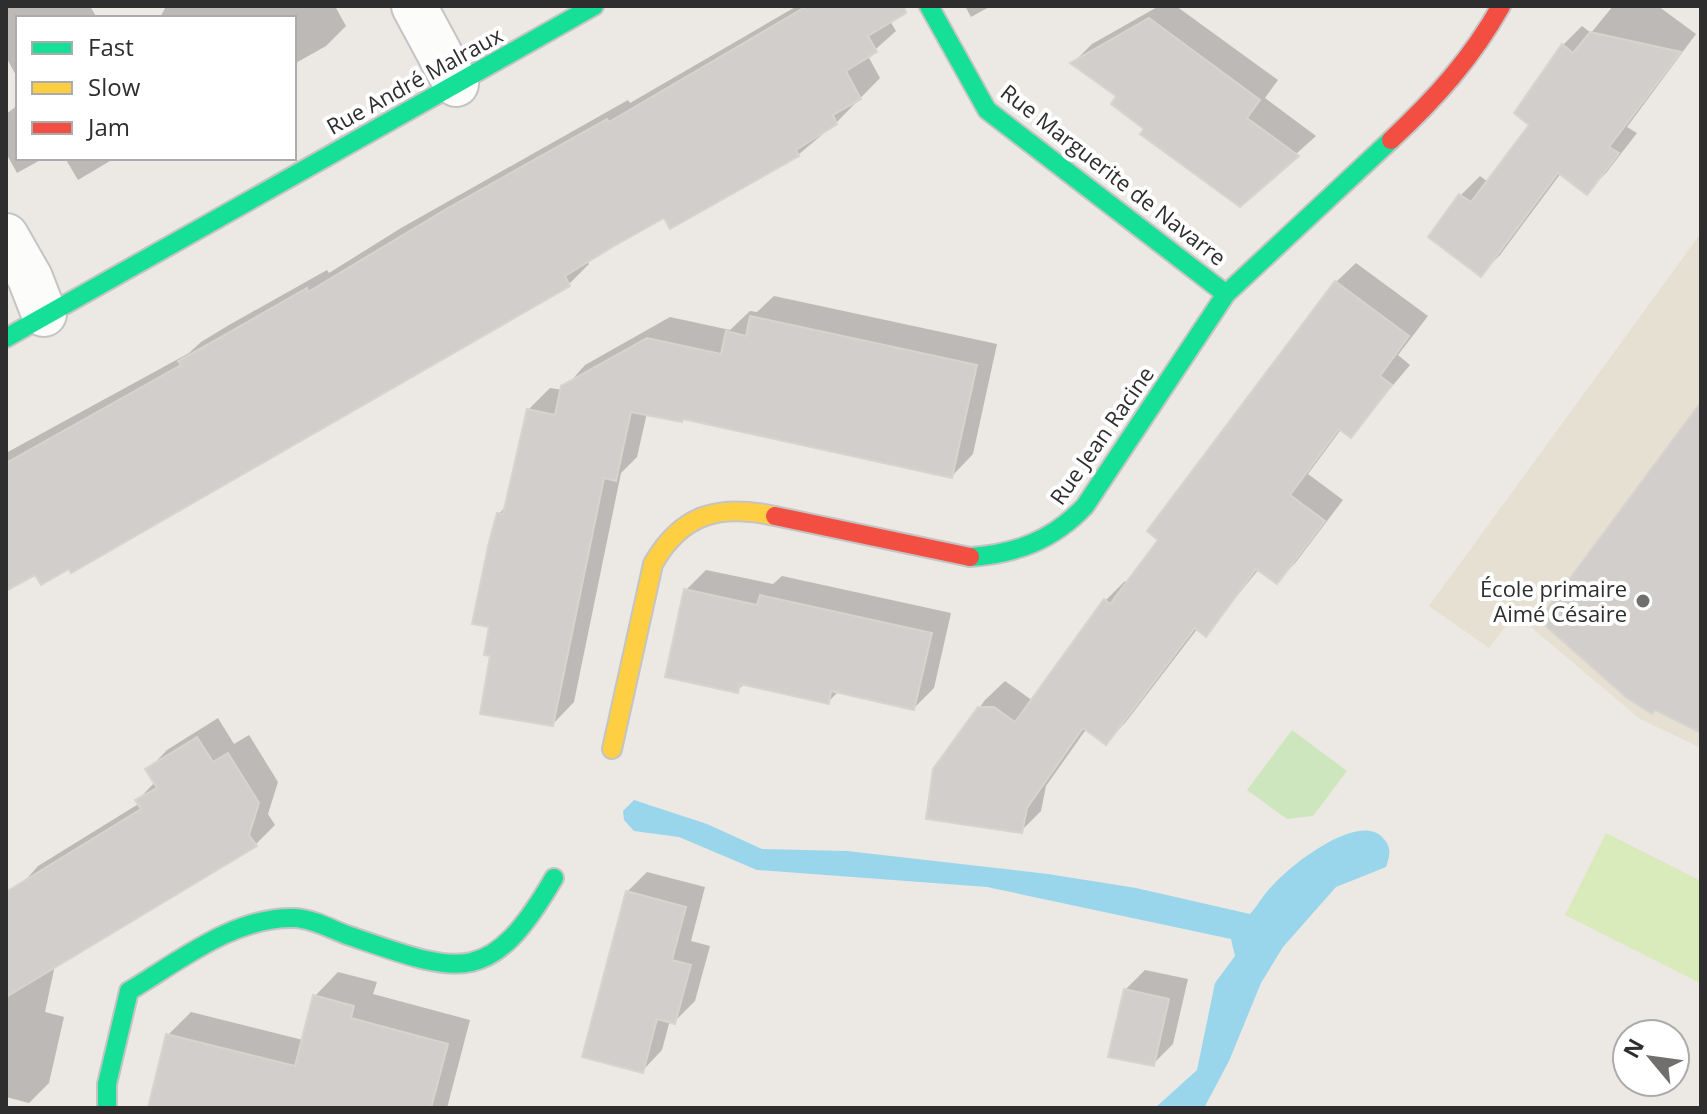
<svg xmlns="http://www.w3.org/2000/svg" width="1707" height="1114" font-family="'Open Sans',sans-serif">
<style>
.education{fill:#e6e0d3}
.green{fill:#cee6be}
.pitch{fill:#d9eabb}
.water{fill:#99d6ec}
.shadow{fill:#0003}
.building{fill:#d1cecb;stroke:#d7d4d0;stroke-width:2}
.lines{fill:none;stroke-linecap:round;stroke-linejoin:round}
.street-casing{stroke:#c5c4c5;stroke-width:48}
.fast-casing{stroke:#c5c4c5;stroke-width:22}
.slow-casing{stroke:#c5c4c5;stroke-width:22}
.jam-casing{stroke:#c5c4c5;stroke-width:22}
.street{stroke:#fcfcfb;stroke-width:44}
.fast{stroke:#16e098;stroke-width:18}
.slow{stroke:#ffcf43;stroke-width:18}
.jam{stroke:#f24e42;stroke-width:18}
.poi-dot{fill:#706f6e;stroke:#fff;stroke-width:3}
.labels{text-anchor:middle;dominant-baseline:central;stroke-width:8;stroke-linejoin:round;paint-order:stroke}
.street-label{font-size:22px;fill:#2e2e2e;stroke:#fff}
.poi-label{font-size:22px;fill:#2e2e2e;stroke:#fff;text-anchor:end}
</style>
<rect width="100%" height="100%" fill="#ece8e4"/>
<path class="education" d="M 1701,233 L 1701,748 L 1640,719 L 1515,614 L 1489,648 L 1429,606 Z"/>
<path class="green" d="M 1292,730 L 1347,771 L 1313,816 L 1287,819 L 1247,790 Z"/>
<path class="pitch" d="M 1606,833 L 1701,881 L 1700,983 L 1565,915 Z"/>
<path class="water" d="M 634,800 L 707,824 L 762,849 L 847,851 L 1048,874 L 1136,888 L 1250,914 C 1258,905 1264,894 1273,885 C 1291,865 1359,811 1383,838 C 1392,847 1390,856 1386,867 L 1336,887 L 1283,947 L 1261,983 L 1229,1061 L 1204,1108 L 1155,1108 L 1197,1070 L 1215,983 L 1235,956 L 1231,939 L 987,887 L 757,870 L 679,837 L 634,831 L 624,820 L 623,811 Z"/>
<g class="shadow">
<path d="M 6,6 L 90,6 L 97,18 L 18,18 L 18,79 L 6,57 Z"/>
<path d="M 166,6 L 335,6 L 346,26 L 326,46 L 294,64 L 294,18 L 160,18 Z"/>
<path d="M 797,6 L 902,6 L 889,19 L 896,31 L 868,56 L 880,78 L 836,123 L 798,155 L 665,215 L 586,260 L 589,264 L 569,284 L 36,573 L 6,571 L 6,453 L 189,353 L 201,342 L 229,325 L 327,270 L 329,273 L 401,228 L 628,100 L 630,103 Z"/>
<path d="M 965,6 L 991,6 L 971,17 Z"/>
<path d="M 1159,6 L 1176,6 L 1278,80 L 1265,98 L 1316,136 L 1240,204 L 1119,96 L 1073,63 L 1092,44 Z"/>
<path d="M 1613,6 L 1658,6 L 1696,34 L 1627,127 L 1637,133 L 1606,173 L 1587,192 L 1561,173 L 1500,255 L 1481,274 L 1461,195 L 1480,176 L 1488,182 L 1532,125 L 1563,45 L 1582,26 L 1591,33 Z"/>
<path d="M 18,105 L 18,158 L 44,158 L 17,173 L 6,153 L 6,114 Z"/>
<path d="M 65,158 L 115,158 L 78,180 Z"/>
<path d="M 1356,263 L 1428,316 L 1398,355 L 1410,365 L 1351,435 L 1342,428 L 1308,474 L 1343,500 L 1296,562 L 1277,582 L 1259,569 L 1206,634 L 1198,628 L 1125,723 L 1106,742 L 1087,728 L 1046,786 L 1041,811 L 1021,831 L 936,768 L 985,700 L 1005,681 L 1033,701 L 1105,601 L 1125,581 L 1128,584 L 1336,282 Z"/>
<path d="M 774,296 L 997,344 L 973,454 L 952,476 L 684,417 L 647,413 L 637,457 L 621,473 L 574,702 L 553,724 L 492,654 L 499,514 L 506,506 L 528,410 L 550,388 L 563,390 L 585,365 L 670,317 L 730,330 L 750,311 L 757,312 Z"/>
<path d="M 706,570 L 773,584 L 782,576 L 951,613 L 934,688 L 914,708 L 839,691 L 828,702 L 745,683 L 737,691 L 686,590 Z"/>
<path d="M 218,718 L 234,744 L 249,735 L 278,782 L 268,814 L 275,825 L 255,845 L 55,965 L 45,1012 L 64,1017 L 49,1083 L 29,1103 L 6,1097 L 6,902 L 38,866 L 140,803 L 138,800 L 155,782 L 148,770 L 167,750 Z"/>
<path d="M 647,872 L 705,887 L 691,941 L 710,946 L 695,1001 L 675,1021 L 670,1020 L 662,1050 L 643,1070 L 627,892 Z"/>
<path d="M 1145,970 L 1188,979 L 1173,1044 L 1153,1064 L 1125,990 Z"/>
<path d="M 338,972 L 377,982 L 373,994 L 470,1020 L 447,1108 L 150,1108 L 168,1035 L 191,1012 L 303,1040 L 315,996 Z"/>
</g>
<g class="building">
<path d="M 807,6 L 904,6 L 906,13 L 868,36 L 877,52 L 846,71 L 861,99 L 833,115 L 837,124 L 796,150 L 799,156 L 670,229 L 664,218 L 614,246 L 565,276 L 570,286 L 71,573 L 69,569 L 41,585 L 35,575 L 6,591 L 6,463 L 181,365 L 178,361 L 207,345 L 307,288 L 308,292 L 448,208 L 607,119 L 609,122 Z"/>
<path d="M 1149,18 L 1260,100 L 1247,118 L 1299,156 L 1240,207 L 1140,134 L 1144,129 L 1111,104 L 1116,96 L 1070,63 Z"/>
<path d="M 1590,32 L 1681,52 L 1609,147 L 1619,153 L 1587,195 L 1558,173 L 1481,277 L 1428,237 L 1459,194 L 1471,202 L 1529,125 L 1514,113 L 1562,44 L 1573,53 Z"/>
<path d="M 1335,281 L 1409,336 L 1380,376 L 1392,385 L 1351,438 L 1339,429 L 1290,495 L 1325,521 L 1277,584 L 1256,569 L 1206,637 L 1195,628 L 1106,745 L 1083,728 L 1027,808 L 1022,833 L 926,819 L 933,769 L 978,707 L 994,707 L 1015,722 L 1104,599 L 1110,604 L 1158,540 L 1147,531 Z"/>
<path d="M 750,316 L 977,365 L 952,478 L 683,419 L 682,422 L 631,412 L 616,481 L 604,478 L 553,726 L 480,714 L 490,656 L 484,655 L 489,627 L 472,624 L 489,542 L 497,513 L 503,514 L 527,409 L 555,415 L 561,386 L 647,338 L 721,354 L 726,331 L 746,336 Z"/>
<path d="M 1701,402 L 1701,733 L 1655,710 L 1652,714 L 1627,698 L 1539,620 Z"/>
<path d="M 684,589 L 757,605 L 760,595 L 932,633 L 914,710 L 831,691 L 829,704 L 740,684 L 738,693 L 665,677 Z"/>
<path d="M 197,737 L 213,762 L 228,753 L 259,803 L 249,835 L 257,846 L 6,997 L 6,892 L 141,809 L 135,800 L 157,788 L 145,769 Z"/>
<path d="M 626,891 L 686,907 L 672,960 L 691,965 L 675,1024 L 657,1019 L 643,1073 L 582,1057 Z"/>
<path d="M 1124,989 L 1169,999 L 1154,1066 L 1108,1057 Z"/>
<path d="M 313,995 L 354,1006 L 351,1018 L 448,1044 L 431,1108 L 148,1108 L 166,1034 L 295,1066 Z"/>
</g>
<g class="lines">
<g class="street-casing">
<g id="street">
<path d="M 414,6 L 456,84"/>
<path d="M 6,236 L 30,278 L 44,314"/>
</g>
</g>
<g class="fast-casing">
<g id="fast">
<path d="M 929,6 L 987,110 L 1226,294"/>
<path d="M 6,338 L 594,6"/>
<path d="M 970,557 C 1016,554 1053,540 1085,506 L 1226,294 L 1391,140"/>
<path d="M 107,1108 L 107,1084 L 129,991 C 178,962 234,916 295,918 C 313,919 331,929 347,935 C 458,973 489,990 554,878"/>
</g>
</g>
<g class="slow-casing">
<path id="slow" d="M 612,749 L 653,564 C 682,513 720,504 775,516"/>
</g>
<g class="jam-casing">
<g id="jam">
<path d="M 1391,140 C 1435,99 1472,58 1501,6"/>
<path d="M 775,516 L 970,557"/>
</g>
</g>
<use href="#street" class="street"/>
<use href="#fast" class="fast"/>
<use href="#slow" class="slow"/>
<use href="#jam" class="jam"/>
</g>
<circle class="poi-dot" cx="1643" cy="601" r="8"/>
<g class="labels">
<g class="street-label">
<text transform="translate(414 80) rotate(-29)">Rue André Malraux</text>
<text transform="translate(1114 174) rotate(38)">Rue Marguerite de Navarre</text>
<text transform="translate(1101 435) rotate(-55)">Rue Jean Racine</text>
</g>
<g class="poi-label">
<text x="1627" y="588">École primaire<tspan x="1627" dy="25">Aimé Césaire</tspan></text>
</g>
</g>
<rect width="1707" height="1114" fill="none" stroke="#2e2e2e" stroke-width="16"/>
<rect x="16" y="16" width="280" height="144" fill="#ffffff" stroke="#ababab" stroke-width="2"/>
<rect x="32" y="42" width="40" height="12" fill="#16e098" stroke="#ababab" stroke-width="2"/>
<text x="88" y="56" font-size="24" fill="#2e2e2e">Fast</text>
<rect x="32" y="82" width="40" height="12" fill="#ffcf43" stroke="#ababab" stroke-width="2"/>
<text x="88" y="96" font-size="24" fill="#2e2e2e">Slow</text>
<rect x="32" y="122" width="40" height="12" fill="#f24e42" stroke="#ababab" stroke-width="2"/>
<text x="88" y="136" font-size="24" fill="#2e2e2e">Jam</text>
<g transform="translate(1651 1058) rotate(299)"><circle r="38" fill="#ffffff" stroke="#ababab" stroke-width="2"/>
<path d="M0-6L14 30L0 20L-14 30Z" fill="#706f6e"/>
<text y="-12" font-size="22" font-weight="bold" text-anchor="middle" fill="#2e2e2e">N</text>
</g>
</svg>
